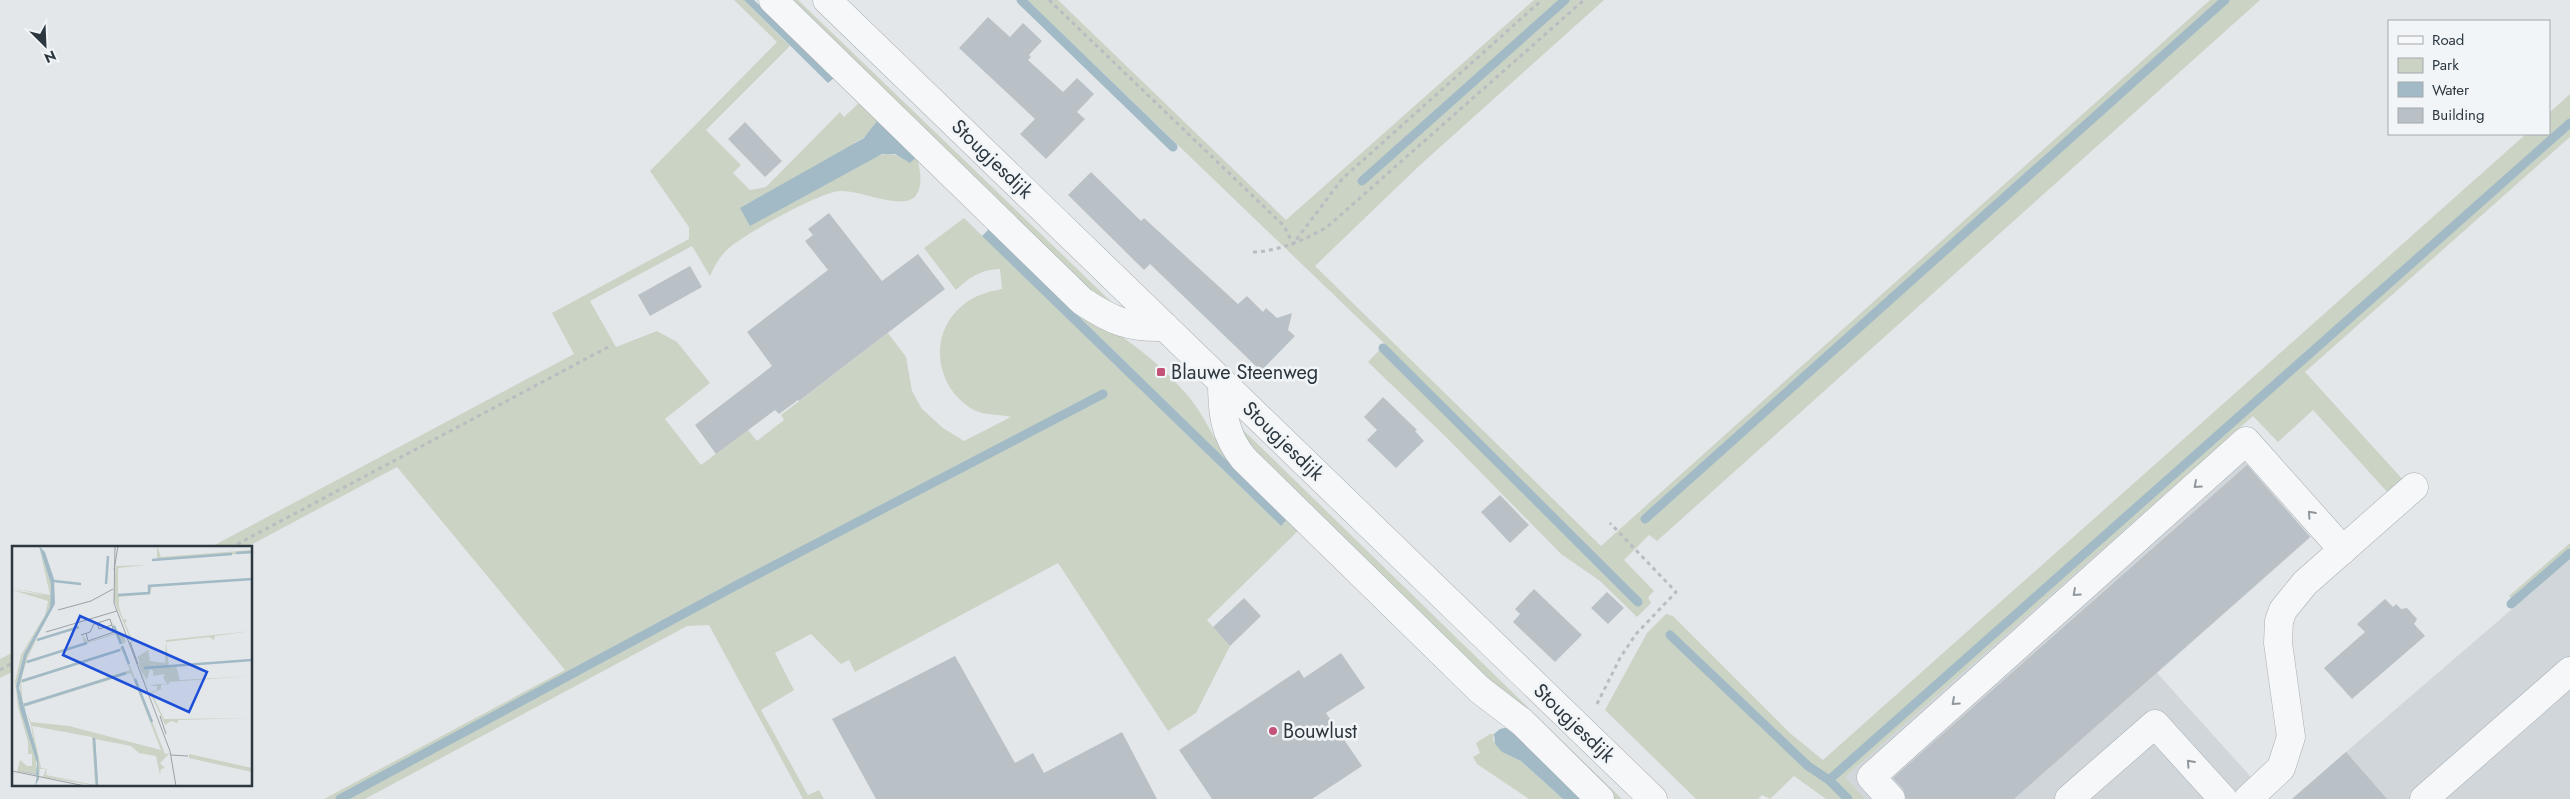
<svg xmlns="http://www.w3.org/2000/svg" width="2570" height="799" font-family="Jost,sans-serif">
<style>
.built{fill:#d1d6db}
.green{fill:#cbd3c5}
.water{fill:#a1bac6}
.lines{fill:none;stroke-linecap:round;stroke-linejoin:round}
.stream{stroke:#a1bac6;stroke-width:9}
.building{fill:#bac1c6}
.minor-casing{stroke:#a8afb4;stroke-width:29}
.path{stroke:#b9bdc1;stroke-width:3;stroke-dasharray:4 4;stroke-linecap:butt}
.minor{stroke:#f5f7f8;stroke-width:28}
.oneway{stroke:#90979c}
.poi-dot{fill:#c35378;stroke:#f2f5f7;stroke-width:2}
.labels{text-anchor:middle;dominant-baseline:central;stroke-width:5;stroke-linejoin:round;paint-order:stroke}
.street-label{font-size:20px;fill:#2c3740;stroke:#f2f5f7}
.poi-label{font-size:20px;fill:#2c3740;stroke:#f2f5f7;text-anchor:start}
.inset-river{fill:none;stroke:#a1bac6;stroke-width:2.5}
.inset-road{fill:none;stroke:#9aa1a6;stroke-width:1}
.view{fill:#1d4ed8;fill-opacity:0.15;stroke:#1d4ed8;stroke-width:2.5}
.inset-edge{fill:none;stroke:#2c3740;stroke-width:2.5}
</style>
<rect width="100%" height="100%" fill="#e3e7ea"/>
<g class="built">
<path d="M 2225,440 L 2311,537 L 2157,673 L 2271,799 L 1866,799 L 1845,777 Z"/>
<path d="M 2570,559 L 2570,799 L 2292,799 L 2346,752 Z"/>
</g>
<g class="green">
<path d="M 734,0 L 744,0 L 790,46 L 706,130 L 741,165 L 733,173 L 750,190 L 766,187 L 840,112 L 844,117 L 860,102 L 877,121 L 868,135 L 854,143 L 876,157 C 890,150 898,155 910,163 L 917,157 C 920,171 924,185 915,197 C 899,210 861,190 841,191 C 821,191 745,234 729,248 C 720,256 715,265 710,276 L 692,246 L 590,301 L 616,347 L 657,331 L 677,342 L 710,383 L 665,419 L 701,465 L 748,430 L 757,441 L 784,420 L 781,415 L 888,333 L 906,357 L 912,391 L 922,409 L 943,428 L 964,441 L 1011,417 C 1000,414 986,416 974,410 C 935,388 927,334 963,305 C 975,295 987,292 1002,289 L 1000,269 C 982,269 968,278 956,290 L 924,248 L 964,218 L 1280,525 L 1287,519 L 1301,528 L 1207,620 L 1230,646 L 1196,713 L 1168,731 L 1058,563 L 855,672 L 849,660 L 841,664 L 811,634 L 775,653 L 794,690 L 761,710 L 808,795 L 819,790 L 824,799 L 803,799 L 709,625 L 687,626 L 365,799 L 324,799 L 565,670 L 397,467 L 245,548 L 209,548 L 574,354 L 552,313 L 689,239 L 689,227 L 650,171 L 777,42 Z"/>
<path d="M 783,0 L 798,0 L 1125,315 L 1112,313 Z"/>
<path d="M 1027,0 L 1058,0 L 1286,220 L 1534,0 L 1604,0 L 1419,166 L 1315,266 L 1601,546 L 2210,0 L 2260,0 L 1657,541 L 1649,535 L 1624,560 L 1654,591 L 1648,597 L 1651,603 L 1637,617 L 1600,581 L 1561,554 L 1446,437 L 1368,362 L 1385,344 Z"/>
<path d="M 2570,94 L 2570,137 L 2305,372 L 2405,482 L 2389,494 L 2313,410 L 2278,442 L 2253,416 L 1845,777 L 1866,799 L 1826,799 L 1794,776 L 1770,799 L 1762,795 L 1758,799 L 1696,799 L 1605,710 L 1647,633 L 1666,614 L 1673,616 L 1791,734 L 1823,760 L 2526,134 L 2549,134 L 2549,113 Z"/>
<path d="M 1059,297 C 1109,327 1151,352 1189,397 C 1205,417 1216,442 1229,463 Z"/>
<path d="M 1236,423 L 1622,799 L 1611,799 L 1265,467 Z"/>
<path d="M 2570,543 L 2570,559 L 2517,605 L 2509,596 Z"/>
<path d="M 14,652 L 14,671 L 0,678 L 0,659 Z"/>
<path d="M 1490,734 L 1494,734 L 1493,740 L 1502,752 L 1521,761 L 1563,799 L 1529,799 L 1477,764 L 1473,757 L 1480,753 L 1476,743 Z"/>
</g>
<g class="water">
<path d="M 744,0 L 754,0 L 834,78 L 828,83 Z"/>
<path d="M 877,121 L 917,157 L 910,163 L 895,154 L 882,154 L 750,226 L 740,208 L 864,138 Z"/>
<path d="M 989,229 L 1287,519 L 1281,526 L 982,236 Z"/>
<path d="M 1509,727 L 1581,799 L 1563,799 L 1521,761 L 1502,752 L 1495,744 L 1494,734 L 1500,729 Z"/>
</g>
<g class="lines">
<g class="stream">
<path d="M 1021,0 L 1173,147"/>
<path d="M 1362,181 L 1565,0"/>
<path d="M 1383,348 L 1638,602"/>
<path d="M 1645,519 L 2225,0"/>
<path d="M 2511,604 L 2570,553"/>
<path d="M 1670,635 L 1808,766 L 1829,780 L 1848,799"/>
<path d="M 1829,780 L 2570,123"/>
<path d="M 340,799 L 735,586 L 1103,394"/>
</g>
</g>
<g class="building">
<path d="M 988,17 L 1010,37 L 1023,23 L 1042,41 L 1029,55 L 1031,57 L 1028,60 L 1063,92 L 1077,78 L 1094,94 L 1077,112 L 1085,119 L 1046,159 L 1020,134 L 1035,119 L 959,48 Z"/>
<path d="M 745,122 L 782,161 L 765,177 L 728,139 Z"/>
<path d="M 1091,172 L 1141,221 L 1144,218 L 1238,304 L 1247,296 L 1263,312 L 1266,308 L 1277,318 L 1292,313 L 1288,330 L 1295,336 L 1261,371 L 1150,264 L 1144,270 L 1068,195 Z"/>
<path d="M 829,213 L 882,281 L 918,254 L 945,289 L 799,401 L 798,400 L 779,414 L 775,410 L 716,454 L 695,425 L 772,366 L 747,332 L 828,270 L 805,241 L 813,235 L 808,229 Z"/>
<path d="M 690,266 L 702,287 L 650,316 L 638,295 Z"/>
<path d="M 1383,397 L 1417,430 L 1415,431 L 1424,441 L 1396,468 L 1367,440 L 1377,430 L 1364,417 Z"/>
<path d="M 2247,465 L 2310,537 L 2014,799 L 1906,799 L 1903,789 L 1893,778 Z"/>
<path d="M 1500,495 L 1529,525 L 1510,543 L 1481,512 Z"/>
<path d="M 1534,589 L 1582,635 L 1555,662 L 1513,622 L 1520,614 L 1515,609 Z"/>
<path d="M 1607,592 L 1624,608 L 1608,624 L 1591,608 Z"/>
<path d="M 1244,598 L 1261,616 L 1230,646 L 1213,627 Z"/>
<path d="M 2385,599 L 2393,607 L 2396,604 L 2401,609 L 2407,608 L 2417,619 L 2414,624 L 2425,636 L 2352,699 L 2324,668 L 2365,632 L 2357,624 Z"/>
<path d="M 1341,653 L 1365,688 L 1326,713 L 1362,766 L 1312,799 L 1212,799 L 1179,750 L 1299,670 L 1304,678 Z"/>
<path d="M 955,656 L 1015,763 L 1033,753 L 1044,773 L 1122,732 L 1157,799 L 876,799 L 832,719 Z"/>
<path d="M 2346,752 L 2387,799 L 2292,799 Z"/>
</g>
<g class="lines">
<g class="minor-casing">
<g id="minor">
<path d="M 773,0 L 1082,301 C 1112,321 1129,328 1165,327"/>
<path d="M 827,0 L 1653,799"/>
<path d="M 1222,382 C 1222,412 1224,435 1244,459 L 1480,690 L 1522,722 L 1600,799"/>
<path d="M 1891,799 L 1871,777 L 2246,441 L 2343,550"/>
<path d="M 2069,799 L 2155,724 L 2223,799"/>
<path d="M 2248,799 L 2281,768 L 2291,737 L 2278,643 L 2279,621 L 2283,610 L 2305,583 L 2414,487"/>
<path d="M 2424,799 L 2570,671"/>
</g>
</g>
<g class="path">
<path d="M 1049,0 L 1284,226 L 1293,244 L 1342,179 L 1542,0"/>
<path d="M 1253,252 C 1280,251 1304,240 1327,227 L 1584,0"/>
<path d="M 230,548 L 612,345"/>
<path d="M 0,670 L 14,662"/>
<path d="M 1597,704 L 1620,658 L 1636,634 L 1676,592 L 1610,523"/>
</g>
<use href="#minor" class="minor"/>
</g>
<defs><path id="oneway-chevron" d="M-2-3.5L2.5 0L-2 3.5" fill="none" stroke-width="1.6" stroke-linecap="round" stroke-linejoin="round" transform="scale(1.25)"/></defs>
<g class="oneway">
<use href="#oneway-chevron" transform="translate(2197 485) rotate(138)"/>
<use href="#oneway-chevron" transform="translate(2311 514) rotate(-132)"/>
<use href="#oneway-chevron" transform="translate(2076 593) rotate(138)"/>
<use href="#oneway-chevron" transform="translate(1955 702) rotate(138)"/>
<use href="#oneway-chevron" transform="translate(2190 763) rotate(-132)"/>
</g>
<g class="poi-dot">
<rect x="1156" y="367" width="10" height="10" rx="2.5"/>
<circle cx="1273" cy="731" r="5"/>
</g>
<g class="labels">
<g class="street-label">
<text transform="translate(992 159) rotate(44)">Stougjesdijk</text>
<text transform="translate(1283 441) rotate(44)">Stougjesdijk</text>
<text transform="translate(1574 723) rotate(44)">Stougjesdijk</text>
</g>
<g class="poi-label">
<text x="1171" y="372">Blauwe Steenweg</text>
<text x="1283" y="731">Bouwlust</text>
</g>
</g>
<g transform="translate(12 546)">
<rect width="240" height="240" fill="#e3e7ea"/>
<path d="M 27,0 L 39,38 L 38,61 L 12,108 L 4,140 L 8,163 L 24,212 L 24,228 L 5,226 L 8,214 L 15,220 L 20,220 L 20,208 L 16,208 L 16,196 L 6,161 L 3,136 L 9,109 L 33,69 L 36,55 L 0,44 L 36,50 L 0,42 L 38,49 ZM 145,0 L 149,11 L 240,4 L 240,7 L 140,14 L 145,13 ZM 136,19 L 106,22 L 106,49 L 137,46 L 137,39 L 240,33 L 140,40 L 138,48 L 107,51 L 107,61 L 111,73 L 115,74 L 113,77 L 121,96 L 120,97 L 102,54 L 103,28 L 104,20 ZM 100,74 L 106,88 L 111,88 L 114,96 L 110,98 L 104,88 L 14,117 L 9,134 L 108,103 L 110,99 L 153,208 L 158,207 L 148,217 L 153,222 L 149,223 L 148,229 L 144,210 L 127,207 L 119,200 L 83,193 L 86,240 L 31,231 L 34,223 L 28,223 L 27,230 L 19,179 L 8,148 L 8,134 L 13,115 L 16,105 L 23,94 L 67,81 L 24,94 L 14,115 L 72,97 L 70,89 L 76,96 L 103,87 ZM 110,104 L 118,124 L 11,158 L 9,137 ZM 119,127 L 149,204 L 57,180 L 19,176 L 12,161 ZM 20,180 L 80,191 L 83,239 L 34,229 L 35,223 L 29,222 ZM 240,85 L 203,90 L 202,94 L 197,91 L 154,96 L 157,120 L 240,114 L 164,120 L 168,134 L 240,130 L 157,136 L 157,138 L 149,139 L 149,143 L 140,147 L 152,173 L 240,172 L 166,174 L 166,177 L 159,175 L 153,179 L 140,151 L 139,146 L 145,144 L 145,140 L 137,140 L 145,138 L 136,138 L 155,138 L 151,131 L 153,128 L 141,130 L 141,125 L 138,123 L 135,134 L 130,126 L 139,150 L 127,120 L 127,115 L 125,111 L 136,104 L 138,115 L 153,117 L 154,94 ZM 177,208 L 240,222 L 240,226 L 177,212 Z" fill="#cbd3c5" fill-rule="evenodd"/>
<path d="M 27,0 L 33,6 L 42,33 L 43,58 L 15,109 L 7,142 L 26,211 L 27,233 L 23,240 L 25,229 L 6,225 L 24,228 L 25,217 L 8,163 L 4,140 L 12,108 L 38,61 L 39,38 Z" fill="#a1bac6"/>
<path class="inset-river" d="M 224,7 L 240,6M 140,14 L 220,8M 42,35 L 69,38M 94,38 L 96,10M 106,49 L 137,47 L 137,40 L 240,33M 102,80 L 109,98M 25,94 L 67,81M 110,100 L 117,118M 15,116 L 75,97M 132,122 L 240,114M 123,133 L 140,176M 10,135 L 108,104M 12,159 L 114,127M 82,192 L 85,239"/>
<path class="inset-road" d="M 103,0 L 102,57 L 158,205 L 164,240M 102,24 L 106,0M 46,64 L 79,55 L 101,43M 85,77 L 87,83 L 100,79M 34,86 L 105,65M 69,89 L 78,86 L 82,78 L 98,73 L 102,86 L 76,95 L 74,87M 118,96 L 126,118M 148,170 L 154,188M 159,209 L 176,210M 0,225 L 73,240"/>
<path class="view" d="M 68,70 L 195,126 L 177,166 L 51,109 Z"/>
<rect width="240" height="240" class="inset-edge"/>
</g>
<rect x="2388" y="20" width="162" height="115" fill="#f2f5f7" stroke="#a3a9ae"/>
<rect x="2398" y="36" width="25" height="8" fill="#f5f7f8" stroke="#a3a9ae"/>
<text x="2432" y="45" font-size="15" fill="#2c3740">Road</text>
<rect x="2398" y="58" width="25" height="15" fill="#cbd3c5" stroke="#a3a9ae"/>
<text x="2432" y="70" font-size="15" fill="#2c3740">Park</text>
<rect x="2398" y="82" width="25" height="15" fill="#a1bac6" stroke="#a3a9ae"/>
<text x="2432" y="95" font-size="15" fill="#2c3740">Water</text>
<rect x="2398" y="108" width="25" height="15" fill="#bac1c6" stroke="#a3a9ae"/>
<text x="2432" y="120" font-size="15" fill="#2c3740">Building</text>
<g transform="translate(45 45) rotate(156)" stroke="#f2f5f7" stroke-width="4" paint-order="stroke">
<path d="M0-4L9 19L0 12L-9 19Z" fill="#2c3740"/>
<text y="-8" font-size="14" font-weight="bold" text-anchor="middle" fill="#2c3740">N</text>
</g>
</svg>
